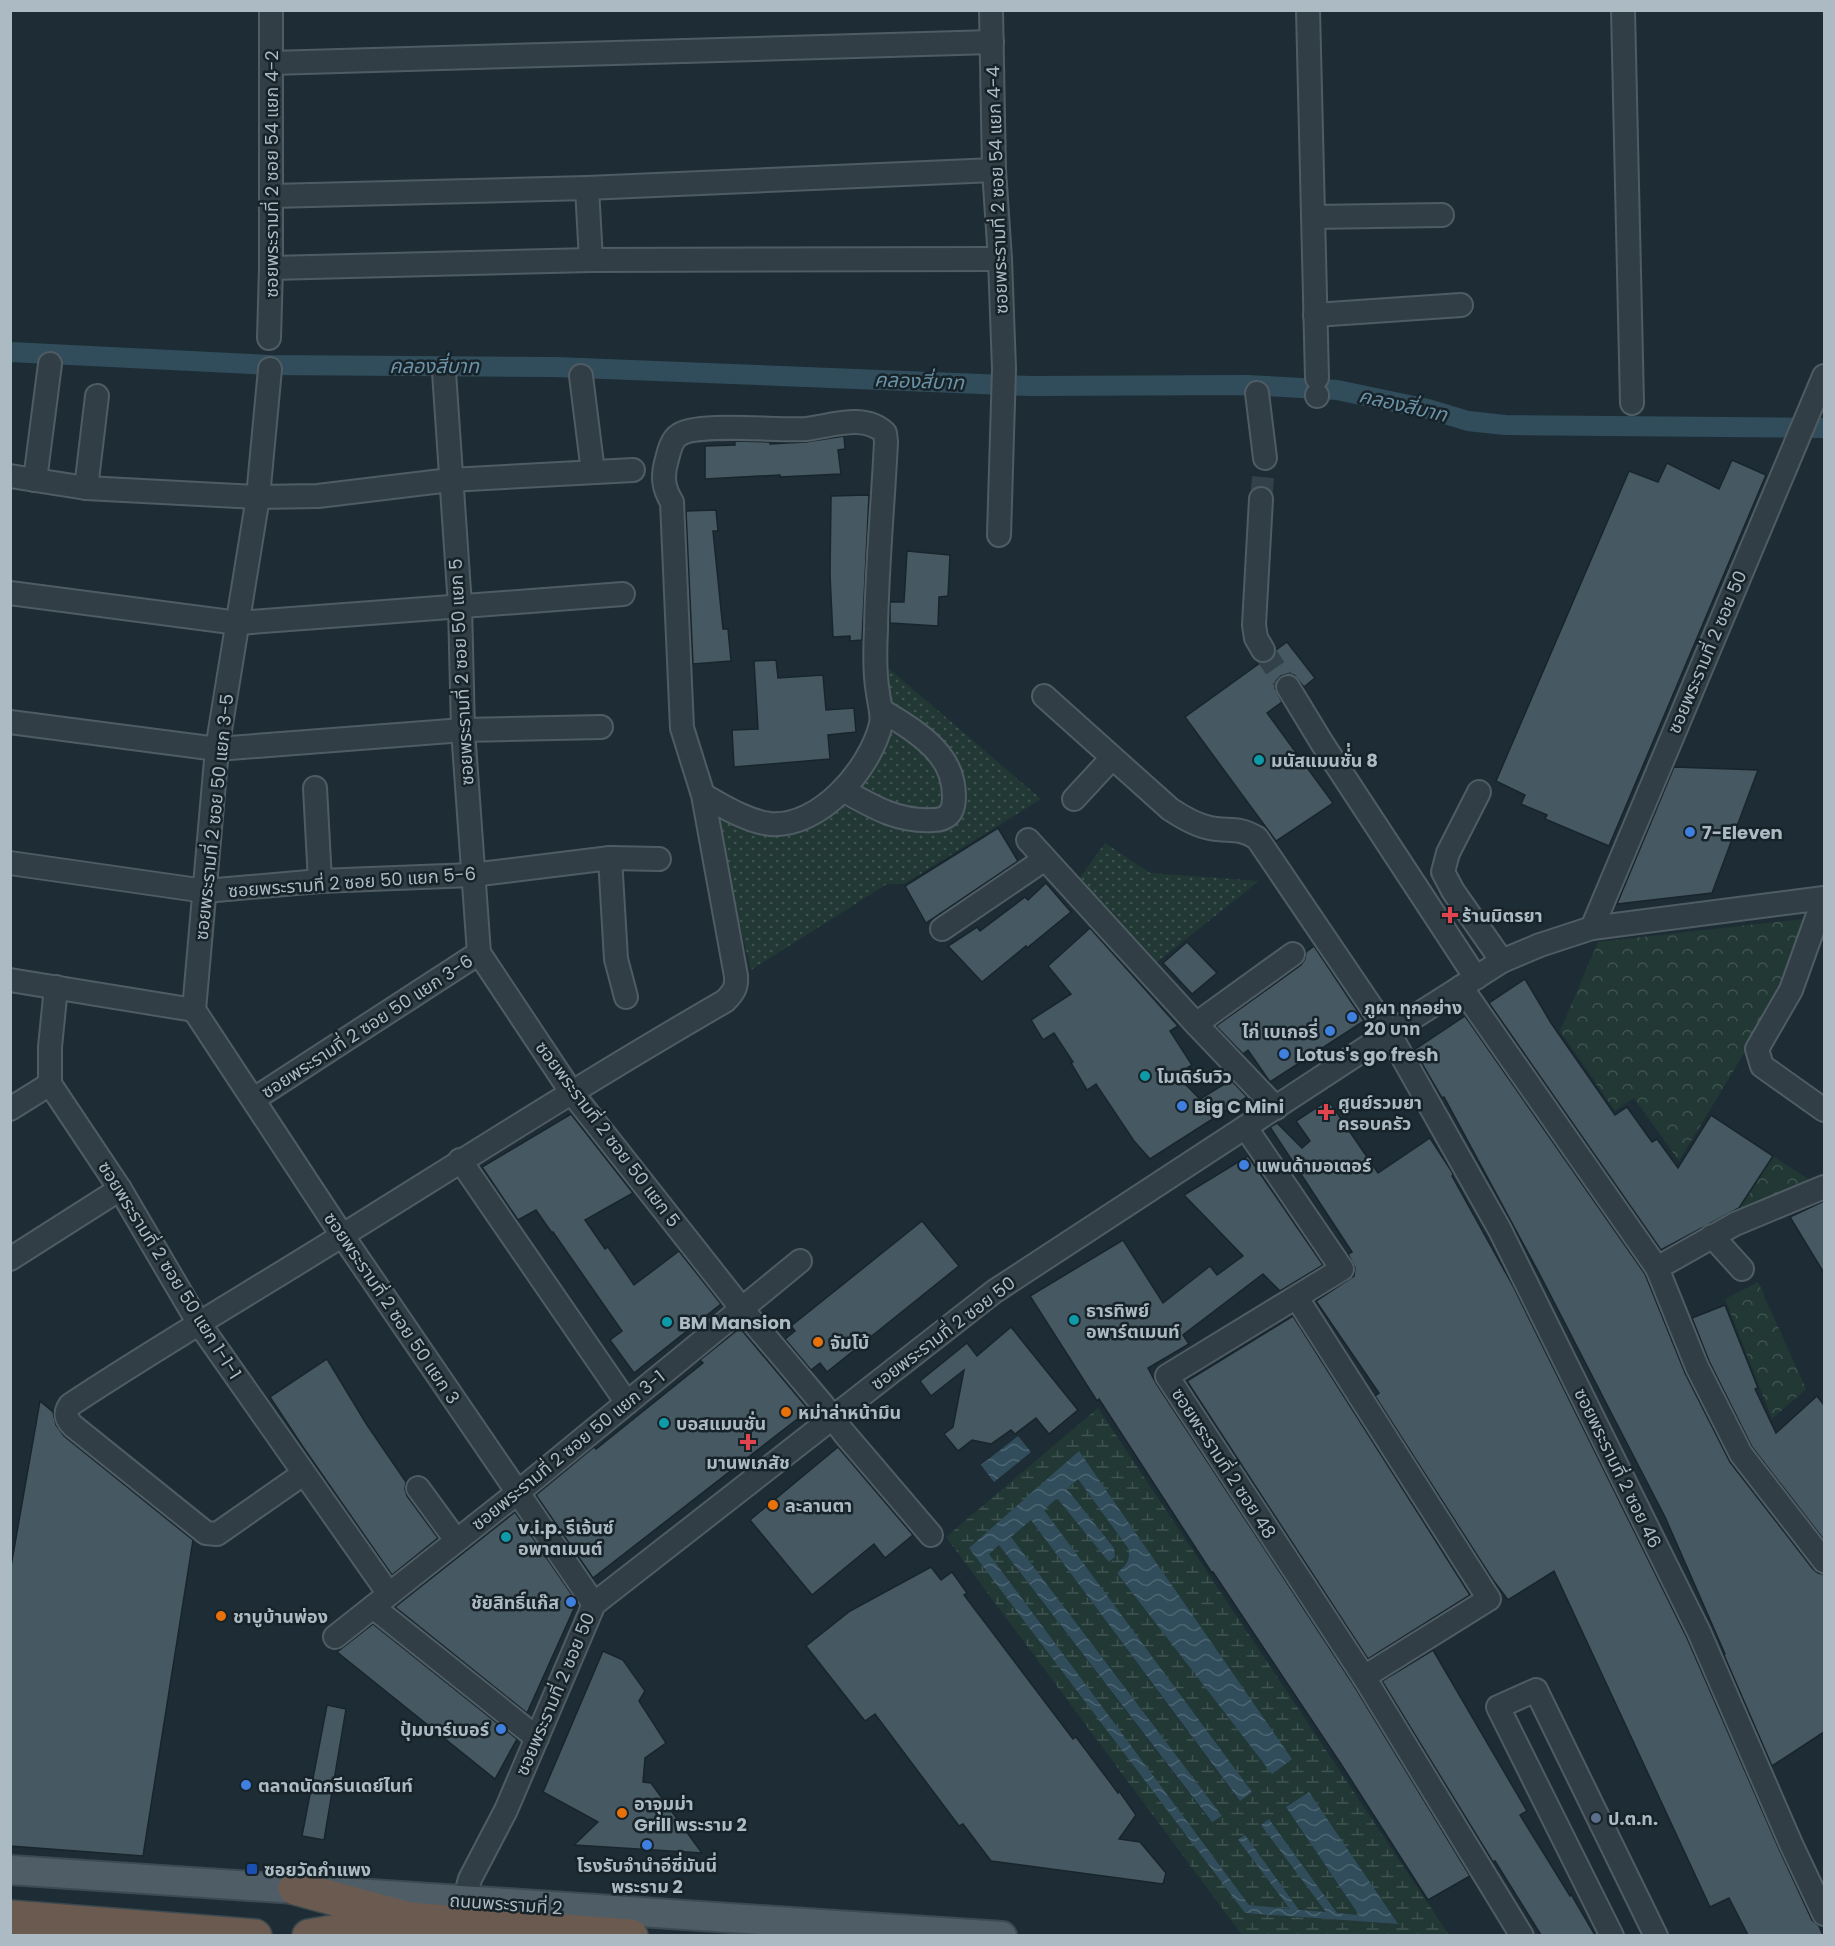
<svg xmlns="http://www.w3.org/2000/svg" width="1835" height="1946" font-family="Poppins,'Noto Sans Thai',sans-serif">
<style>
.grass{fill:url(#grass-dots)}
.forest{fill:url(#forest-crowns)}
.wetland{fill:url(#wetland-marsh);fill-rule:evenodd}
.water{fill:url(#water-waves)}
.lines{fill:none;stroke-linecap:round;stroke-linejoin:round}
.canal{stroke:#314d5c;stroke-width:20}
.building{fill:#465861;stroke:#19252c;stroke-width:1.5}
.minor-tunnel{stroke:#33424a;stroke-width:22;stroke-dasharray:22 11;stroke-linecap:butt}
.minor-casing{stroke:#4f5c64;stroke-width:26}
.major-casing{stroke:#3e4a52;stroke-width:32}
.highway-casing{stroke:#3c4950;stroke-width:36}
.minor{stroke:#323e45;stroke-width:22}
.major{stroke:#4f5e66;stroke-width:28}
.highway{stroke:#6b5a4f;stroke-width:33}
.culture-dot{fill:#0f9aa8;stroke:#172329;stroke-width:2}
.shop-dot{fill:#3f7fe0;stroke:#172329;stroke-width:2}
.health-dot{fill:#e0444e;stroke:#172329;stroke-width:2}
.food-dot{fill:#e8710a;stroke:#172329;stroke-width:2}
.service-dot{fill:#5c6f8a;stroke:#172329;stroke-width:2}
.transit-dot{fill:#1a4fb4;stroke:#172329;stroke-width:2}
.labels{text-anchor:middle;dominant-baseline:central;stroke-width:5;stroke-linejoin:round;paint-order:stroke}
.street-label{font-size:18px;fill:#abbac3;stroke:#172329}
.poi-label{font-size:18px;font-weight:bold;fill:#abbac3;stroke:#172329;text-anchor:start}
.water-label{font-size:20px;font-style:italic;fill:#6b93a8;stroke:#172329}
</style>
<defs>
<pattern id="grass-dots" width="8" height="8" patternUnits="userSpaceOnUse" patternTransform="scale(1.5)"><rect width="8" height="8" fill="#213834"/><path d="M2 2h.1M6 6h.1" fill="none" stroke="#3f5350" stroke-width="1.8" stroke-linecap="round"/></pattern>
<pattern id="forest-crowns" width="20" height="18" patternUnits="userSpaceOnUse" patternTransform="scale(1.5)"><rect width="20" height="18" fill="#213834"/><path d="M2 6a3 3 0 1 1 6 0M12 15a3 3 0 1 1 6 0" fill="none" stroke="#3f5350"/></pattern>
<pattern id="wetland-marsh" width="20" height="14" patternUnits="userSpaceOnUse" patternTransform="scale(1.5)"><rect width="20" height="14" fill="#213834"/><path d="M1 5h8M5 5V1M11 12h8M15 12V8" fill="none" stroke="#3f5350"/></pattern>
<pattern id="water-waves" width="16" height="10" patternUnits="userSpaceOnUse" patternTransform="scale(1.5)"><rect width="16" height="10" fill="#314d5c"/><path d="M0 5q4-4 8 0t8 0" fill="none" stroke="#4c6572"/></pattern>
</defs>
<rect width="100%" height="100%" fill="#1e2d35"/>
<g class="grass">
<path d="M 886,666 L 1041,799 L 904,884 L 887,884 L 751,970 L 712,811 L 744,827 L 848,799 L 909,824 L 962,797 L 907,717 L 887,698 Z"/>
<path d="M 893,727 L 908,733 L 941,774 L 944,809 L 916,816 L 856,787 L 887,729 Z"/>
<path d="M 1105,843 L 1150,873 L 1259,881 L 1152,966 L 1076,883 Z"/>
</g>
<g class="forest">
<path d="M 1811,918 L 1785,985 L 1679,1161 L 1634,1098 L 1615,1111 L 1560,1031 L 1598,942 Z"/>
<path d="M 1773,1156 L 1816,1184 L 1732,1218 Z"/>
<path d="M 1758,1282 L 1806,1389 L 1772,1419 L 1725,1299 Z"/>
</g>
<path class="wetland" d="M 1098,1408 L 1449,1935 L 1242,1935 L 946,1537 ZM 1080,1452 L 1272,1774 L 1117,1573 C 1126,1564 1131,1561 1128,1548 L 1078,1479 L 1067,1489 L 1114,1548 L 1115,1557 L 1110,1562 L 1057,1497 L 1043,1510 L 1251,1792 L 1239,1801 L 1031,1520 L 1011,1537 L 1222,1816 L 1211,1822 L 999,1545 L 988,1554 L 1249,1905 L 1291,1909 L 1238,1841 L 1245,1836 L 1299,1910 L 1327,1912 L 1261,1825 L 1269,1819 L 1337,1913 L 1359,1915 L 1286,1807 L 1309,1792 L 1397,1924 L 1245,1913 L 970,1548 Z"/>
<g class="water">
<path d="M 1018,1436 L 1031,1452 L 994,1482 L 981,1465 Z"/>
<path d="M 1079,1451 L 1292,1759 L 1272,1774 L 1117,1573 C 1126,1565 1131,1561 1128,1548 L 1078,1479 L 1067,1489 L 1114,1548 L 1115,1557 L 1109,1562 L 1057,1498 L 1044,1510 L 1252,1792 L 1240,1801 L 1031,1520 L 1011,1537 L 1222,1816 L 1212,1822 L 999,1545 L 989,1554 L 1249,1905 L 1290,1909 L 1238,1840 L 1245,1835 L 1299,1910 L 1326,1912 L 1261,1825 L 1269,1819 L 1337,1913 L 1359,1915 L 1286,1807 L 1309,1792 L 1398,1924 L 1245,1913 L 969,1548 Z"/>
</g>
<g class="lines">
<path class="canal" d="M 10,352 L 270,365 L 555,367 L 1031,386 L 1247,385 L 1337,390 L 1428,409 L 1468,421 L 1505,425 L 1824,428"/>
</g>
<g class="building">
<path d="M 844,436 L 845,449 L 838,450 L 841,474 L 780,477 L 780,475 L 705,479 L 705,446 L 735,445 L 735,441 L 770,442 L 770,444 L 806,442 Z"/>
<path d="M 1732,460 L 1766,475 L 1609,846 L 1545,819 L 1547,815 L 1521,804 L 1525,795 L 1496,781 L 1629,471 L 1658,482 L 1667,463 L 1719,489 Z"/>
<path d="M 869,495 L 862,640 L 850,641 L 850,636 L 833,637 L 830,575 L 831,496 Z"/>
<path d="M 716,510 L 718,531 L 713,531 L 723,629 L 728,629 L 731,661 L 693,664 L 686,511 Z"/>
<path d="M 907,551 L 950,555 L 948,596 L 939,597 L 938,626 L 890,623 L 890,602 L 904,602 Z"/>
<path d="M 1287,642 L 1315,678 L 1304,687 L 1294,675 L 1287,674 L 1281,676 L 1276,681 L 1275,688 L 1282,702 L 1267,713 L 1333,803 L 1276,841 L 1185,717 L 1260,663 L 1270,661 L 1274,657 L 1276,650 Z"/>
<path d="M 776,660 L 778,678 L 823,675 L 826,710 L 854,708 L 856,732 L 828,735 L 830,759 L 734,767 L 732,730 L 758,729 L 754,661 Z"/>
<path d="M 1674,767 L 1758,770 L 1712,893 L 1617,904 Z"/>
<path d="M 998,828 L 1018,861 L 926,923 L 905,886 Z"/>
<path d="M 1046,883 L 1071,912 L 1027,948 L 1026,946 L 982,982 L 948,946 L 977,927 L 980,931 L 1025,897 L 1028,900 Z"/>
<path d="M 1090,928 L 1178,1026 L 1170,1031 L 1192,1065 L 1176,1075 L 1200,1099 L 1231,1080 L 1247,1097 L 1150,1159 L 1134,1141 L 1096,1084 L 1087,1090 L 1071,1063 L 1073,1062 L 1054,1033 L 1043,1040 L 1031,1020 L 1071,994 L 1048,966 Z"/>
<path d="M 1187,942 L 1217,973 L 1192,994 L 1163,963 Z"/>
<path d="M 1314,946 L 1364,1021 L 1270,1082 L 1248,1050 L 1243,1054 L 1216,1026 L 1301,965 L 1305,959 L 1306,952 Z"/>
<path d="M 1525,979 L 1551,1023 L 1615,1115 L 1627,1107 L 1652,1142 L 1657,1139 L 1678,1168 L 1711,1115 L 1773,1156 L 1739,1208 L 1661,1250 L 1489,1003 Z"/>
<path d="M 1465,1016 L 1645,1274 L 1685,1373 L 1730,1462 L 1813,1569 L 1818,1573 L 1824,1574 L 1824,1732 L 1772,1766 L 1724,1655 L 1725,1654 L 1665,1517 L 1540,1275 L 1444,1097 L 1442,1098 L 1414,1050 Z"/>
<path d="M 1328,1100 L 1378,1173 L 1430,1138 L 1452,1172 L 1453,1175 L 1452,1176 L 1513,1286 L 1687,1638 L 1779,1849 L 1812,1920 L 1819,1926 L 1823,1935 L 1748,1935 L 1729,1898 L 1710,1907 L 1554,1571 L 1508,1600 L 1493,1580 L 1375,1396 L 1379,1393 L 1316,1301 L 1354,1276 L 1355,1268 L 1348,1254 L 1352,1252 L 1270,1127 L 1277,1123 L 1302,1148 L 1310,1141 L 1296,1121 Z"/>
<path d="M 571,1114 L 633,1193 L 585,1220 L 605,1249 L 608,1247 L 634,1285 L 679,1251 L 721,1304 L 634,1373 L 610,1340 L 622,1331 L 553,1232 L 552,1233 L 536,1210 L 518,1220 L 482,1167 Z"/>
<path d="M 1248,1156 L 1323,1265 L 1280,1291 L 1263,1274 L 1183,1335 L 1189,1344 L 1148,1368 L 1156,1383 L 1353,1684 L 1470,1876 L 1428,1900 L 1341,1764 L 1213,1572 L 1212,1573 L 1099,1399 L 1097,1401 L 1030,1296 L 1123,1240 L 1163,1303 L 1210,1266 L 1217,1275 L 1243,1256 L 1184,1195 Z"/>
<path d="M 1824,1201 L 1824,1273 L 1790,1217 Z"/>
<path d="M 922,1221 L 959,1266 L 827,1372 L 820,1363 L 811,1370 L 785,1339 L 795,1331 L 791,1326 Z"/>
<path d="M 1725,1305 L 1758,1388 L 1755,1389 L 1776,1433 L 1817,1396 L 1824,1405 L 1824,1540 L 1752,1447 L 1709,1361 L 1692,1318 Z"/>
<path d="M 1293,1316 L 1470,1595 L 1368,1659 L 1187,1381 Z"/>
<path d="M 1011,1327 L 1078,1410 L 1049,1434 L 1036,1418 L 1015,1434 L 1011,1430 L 991,1444 L 972,1440 L 958,1451 L 944,1434 L 953,1427 L 964,1370 L 931,1396 L 920,1381 L 967,1343 L 977,1356 Z"/>
<path d="M 740,1328 L 809,1410 L 593,1578 L 536,1495 L 594,1447 L 596,1449 L 703,1363 L 700,1360 Z"/>
<path d="M 327,1359 L 367,1425 L 406,1482 L 405,1489 L 407,1496 L 438,1538 L 392,1575 L 303,1447 L 270,1397 Z"/>
<path d="M 40,1401 L 53,1412 L 56,1425 L 64,1436 L 193,1540 L 143,1856 L 10,1846 L 10,1572 Z"/>
<path d="M 838,1447 L 913,1535 L 885,1558 L 874,1544 L 812,1595 L 750,1520 Z"/>
<path d="M 515,1512 L 577,1602 L 527,1713 L 395,1607 Z"/>
<path d="M 931,1567 L 941,1580 L 952,1572 L 967,1593 L 964,1595 L 1073,1739 L 1076,1737 L 1118,1793 L 1119,1791 L 1136,1815 L 1119,1839 L 1140,1842 L 1166,1873 L 1163,1884 L 991,1861 L 963,1824 L 959,1826 L 875,1714 L 865,1721 L 806,1646 L 850,1611 Z"/>
<path d="M 373,1624 L 517,1739 L 495,1779 L 337,1652 Z"/>
<path d="M 1433,1650 L 1527,1811 L 1520,1815 L 1570,1896 L 1571,1894 L 1595,1935 L 1541,1935 L 1495,1861 L 1493,1862 L 1382,1681 Z"/>
<path d="M 603,1651 L 623,1660 L 645,1691 L 639,1701 L 666,1743 L 645,1758 L 643,1782 L 651,1783 L 702,1853 L 574,1845 L 598,1822 L 543,1792 Z"/>
<path d="M 327,1705 L 346,1709 L 324,1840 L 302,1836 Z"/>
</g>
<g class="lines">
<g class="minor-tunnel">
<path d="M 1261,499 L 1265,458"/>
<path d="M 1263,650 L 1288,687"/>
</g>
<g class="minor-casing">
<g id="minor">
<path d="M 991,10 L 994,170 L 1000,259 L 1004,369 L 999,535"/>
<path d="M 1308,10 L 1317,378"/>
<path d="M 1623,10 L 1632,403"/>
<path d="M 271,63 L 992,42"/>
<path d="M 587,188 L 591,260"/>
<path d="M 271,196 L 587,188 L 994,170"/>
<path d="M 1313,217 L 1442,215"/>
<path d="M 271,268 L 591,260 L 1000,259"/>
<path d="M 1315,315 L 1461,305"/>
<path d="M 269,338 L 271,268 L 271,10"/>
<path d="M 444,372 L 460,606 L 463,730 L 479,953 L 572,1093 L 742,1309 L 823,1405 L 844,1433 L 931,1535"/>
<path d="M 581,376 L 593,472"/>
<path d="M 1257,393 L 1265,458"/>
<path d="M 1317,395 L 1317,396"/>
<path d="M 10,476 L 86,488 L 258,497 L 318,496 L 450,480 L 633,470"/>
<path d="M 35,480 L 50,364"/>
<path d="M 86,488 L 97,396"/>
<path d="M 1261,499 L 1254,625 L 1256,638 L 1263,650"/>
<path d="M 10,593 L 238,623 L 623,594"/>
<path d="M 1288,687 L 1322,743 L 1476,978"/>
<path d="M 1044,696 L 1170,809 C 1182,817 1195,825 1210,828 C 1229,832 1237,826 1257,838 L 1389,1033 L 1500,1230 L 1699,1632 L 1791,1844 L 1824,1914"/>
<path d="M 10,722 L 217,749 L 463,730 L 601,727"/>
<path d="M 315,788 L 320,881"/>
<path d="M 843,790 C 873,807 898,822 933,820 C 948,820 954,812 954,797 C 954,782 949,766 939,754 C 925,736 901,722 881,710"/>
<path d="M 1479,792 L 1448,853 L 1443,872 L 1453,891 L 1502,961"/>
<path d="M 1074,799 L 1112,758"/>
<path d="M 1028,840 L 1196,1024 L 1276,1108"/>
<path d="M 610,858 L 616,959 L 626,997"/>
<path d="M 10,863 L 205,891 L 320,881 L 472,875 L 610,858 L 659,859"/>
<path d="M 1592,928 L 1824,376"/>
<path d="M 942,929 L 1045,859"/>
<path d="M 10,980 L 194,1010 L 217,749 L 258,497 L 270,369"/>
<path d="M 56,987 L 50,1047 L 50,1084 L 120,1189 L 198,1322 L 389,1594"/>
<path d="M 1461,987 L 1657,1268 L 1697,1367 L 1741,1454 L 1824,1561"/>
<path d="M 194,1010 L 342,1235 L 594,1604"/>
<path d="M 1196,1024 L 1293,954"/>
<path d="M 254,1099 L 479,953"/>
<path d="M 10,1109 L 50,1084"/>
<path d="M 1246,1128 L 1342,1269 L 1167,1376 L 1364,1677 L 1522,1936"/>
<path d="M 460,1160 L 627,1403"/>
<path d="M 1712,1236 L 1742,1269"/>
<path d="M 10,1259 L 120,1189"/>
<path d="M 1657,1268 L 1735,1224 L 1824,1187"/>
<path d="M 1297,1298 L 1489,1599 L 1364,1677"/>
<path d="M 303,1474 L 217,1534 L 206,1533 L 73,1426 C 66,1419 64,1414 70,1405 C 159,1346 252,1292 343,1235 C 470,1156 595,1076 725,1001 C 733,993 737,988 736,976 L 703,795 L 682,728 L 672,502 C 663,488 662,476 667,459 C 669,451 672,439 679,435 C 697,422 779,431 806,429 C 832,426 864,413 885,433 L 886,442 C 883,504 877,566 876,629 C 875,649 874,672 878,693 C 879,703 883,714 881,724 C 870,769 820,828 770,824 C 746,821 723,806 703,795"/>
<path d="M 418,1488 L 456,1540"/>
<path d="M 373,1607 L 537,1738"/>
<path d="M 335,1637 L 517,1493 L 800,1261"/>
<path d="M 464,1901 L 470,1879 L 506,1810 L 594,1604 L 995,1291 L 1389,1033 L 1502,961 L 1540,945 L 1592,928 L 1824,898 L 1791,990 L 1757,1049 L 1762,1066 L 1824,1110"/>
<path d="M 1612,1936 L 1498,1707 L 1536,1690 L 1656,1936"/>
</g>
</g>
<g class="major-casing">
<path id="major" d="M 10,1870 L 1002,1936"/>
</g>
<g class="highway-casing">
<g id="highway">
<path d="M 295,1888 L 409,1919 L 631,1936"/>
<path d="M 10,1917 L 255,1936"/>
<path d="M 309,1936 L 398,1921"/>
</g>
</g>
<use href="#minor" class="minor"/>
<use href="#major" class="major"/>
<use href="#highway" class="highway"/>
</g>
<g class="culture-dot">
<circle cx="1259" cy="760" r="6"/>
<circle cx="1145" cy="1076" r="6"/>
<circle cx="1074" cy="1320" r="6"/>
<circle cx="667" cy="1322" r="6"/>
<circle cx="664" cy="1423" r="6"/>
<circle cx="506" cy="1537" r="6"/>
</g>
<g class="shop-dot">
<circle cx="1690" cy="832" r="6"/>
<circle cx="1352" cy="1017" r="6"/>
<circle cx="1330" cy="1031" r="6"/>
<circle cx="1284" cy="1054" r="6"/>
<circle cx="1182" cy="1106" r="6"/>
<circle cx="1244" cy="1165" r="6"/>
<circle cx="571" cy="1602" r="6"/>
<circle cx="501" cy="1729" r="6"/>
<circle cx="246" cy="1785" r="6"/>
<circle cx="647" cy="1845" r="6"/>
</g>
<g class="health-dot">
<path d="M1447 906h6v6h6v6h-6v6h-6v-6h-6v-6h6z"/>
<path d="M1323 1103h6v6h6v6h-6v6h-6v-6h-6v-6h6z"/>
<path d="M745 1433h6v6h6v6h-6v6h-6v-6h-6v-6h6z"/>
</g>
<g class="food-dot">
<circle cx="818" cy="1342" r="6"/>
<circle cx="786" cy="1412" r="6"/>
<circle cx="773" cy="1505" r="6"/>
<circle cx="221" cy="1616" r="6"/>
<circle cx="622" cy="1813" r="6"/>
</g>
<circle class="service-dot" cx="1596" cy="1818" r="6"/>
<rect class="transit-dot" x="246" y="1863" width="12" height="12" rx="3"/>
<g class="labels">
<g class="street-label">
<text transform="translate(271 174) rotate(-90)">ซอยพระรามที่ 2 ซอย 54 แยก 4-2</text>
<text transform="translate(997 190) rotate(-92)">ซอยพระรามที่ 2 ซอย 54 แยก 4-4</text>
<text transform="translate(1707 652) rotate(-67)">ซอยพระรามที่ 2 ซอย 50</text>
<text transform="translate(461 672) rotate(-93)">ซอยพระรามที่ 2 ซอย 50 แยก 5</text>
<text transform="translate(214 817) rotate(-84)">ซอยพระรามที่ 2 ซอย 50 แยก 3-5</text>
<text transform="translate(352 882) rotate(-4)">ซอยพระรามที่ 2 ซอย 50 แยก 5-6</text>
<text transform="translate(367 1026) rotate(-33)">ซอยพระรามที่ 2 ซอย 50 แยก 3-6</text>
<text transform="translate(608 1134) rotate(53)">ซอยพระรามที่ 2 ซอย 50 แยก 5</text>
<text transform="translate(170 1270) rotate(58)">ซอยพระรามที่ 2 ซอย 50 แยก 1-1-1</text>
<text transform="translate(392 1308) rotate(56)">ซอยพระรามที่ 2 ซอย 50 แยก 3</text>
<text transform="translate(943 1333) rotate(-37)">ซอยพระรามที่ 2 ซอย 50</text>
<text transform="translate(568 1450) rotate(-39)">ซอยพระรามที่ 2 ซอย 50 แยก 3-1</text>
<text transform="translate(1224 1463) rotate(57)">ซอยพระรามที่ 2 ซอย 48</text>
<text transform="translate(1618 1468) rotate(64)">ซอยพระรามที่ 2 ซอย 46</text>
<text transform="translate(555 1694) rotate(-67)">ซอยพระรามที่ 2 ซอย 50</text>
<text transform="translate(506 1904) rotate(4)">ถนนพระรามที่ 2</text>
</g>
<g class="poi-label">
<text x="1271" y="760">มนัสแมนชั่่น 8</text>
<text x="1702" y="832">7-Eleven</text>
<text x="1462" y="915">ร้านมิตรยา</text>
<text x="1364" y="1007">ภูผา ทุกอย่าง<tspan x="1364" dy="21">20 บาท</tspan></text>
<text x="1318" y="1031" text-anchor="end">ไก่ เบเกอรี่</text>
<text x="1296" y="1054">Lotus's go fresh</text>
<text x="1157" y="1076">โมเดิร์นวิว</text>
<text x="1338" y="1102">ศูนย์รวมยา<tspan x="1338" dy="21">ครอบครัว</tspan></text>
<text x="1194" y="1106">Big C Mini</text>
<text x="1256" y="1165">แพนด้ามอเตอร์</text>
<text x="1086" y="1310">ธารทิพย์<tspan x="1086" dy="21">อพาร์ตเมนท์</tspan></text>
<text x="679" y="1322">BM Mansion</text>
<text x="830" y="1342">จัมโบ้</text>
<text x="798" y="1412">หม่าล่าหน้ามึน</text>
<text x="676" y="1423">บอสแมนชั่น</text>
<text x="748" y="1462" text-anchor="middle">มานพเภสัช</text>
<text x="785" y="1505">ละลานตา</text>
<text x="518" y="1527">v.i.p. รีเจ้นซ์<tspan x="518" dy="21">อพาตเมนต์</tspan></text>
<text x="559" y="1602" text-anchor="end">ชัยสิทธิ์แก๊ส</text>
<text x="233" y="1616">ชาบูบ้านพ่อง</text>
<text x="489" y="1729" text-anchor="end">ปุ้มบาร์เบอร์</text>
<text x="258" y="1785">ตลาดนัดกรีนเดย์ไนท์</text>
<text x="634" y="1803">อาจุมม่า<tspan x="634" dy="21">Grill พระราม 2</tspan></text>
<text x="1608" y="1818">ป.ต.ท.</text>
<text x="647" y="1865" text-anchor="middle">โรงรับจำนำอีซี่มันนี่<tspan x="647" dy="21">พระราม 2</tspan></text>
<text x="264" y="1869">ซอยวัดกำแพง</text>
</g>
<g class="water-label">
<text x="434" y="366">คลองสี่บาท</text>
<text transform="translate(919 381) rotate(2)">คลองสี่บาท</text>
<text transform="translate(1403 405) rotate(13)">คลองสี่บาท</text>
</g>
</g>
<rect width="1835" height="1946" fill="none" stroke="#abbac3" stroke-width="24"/>
</svg>
